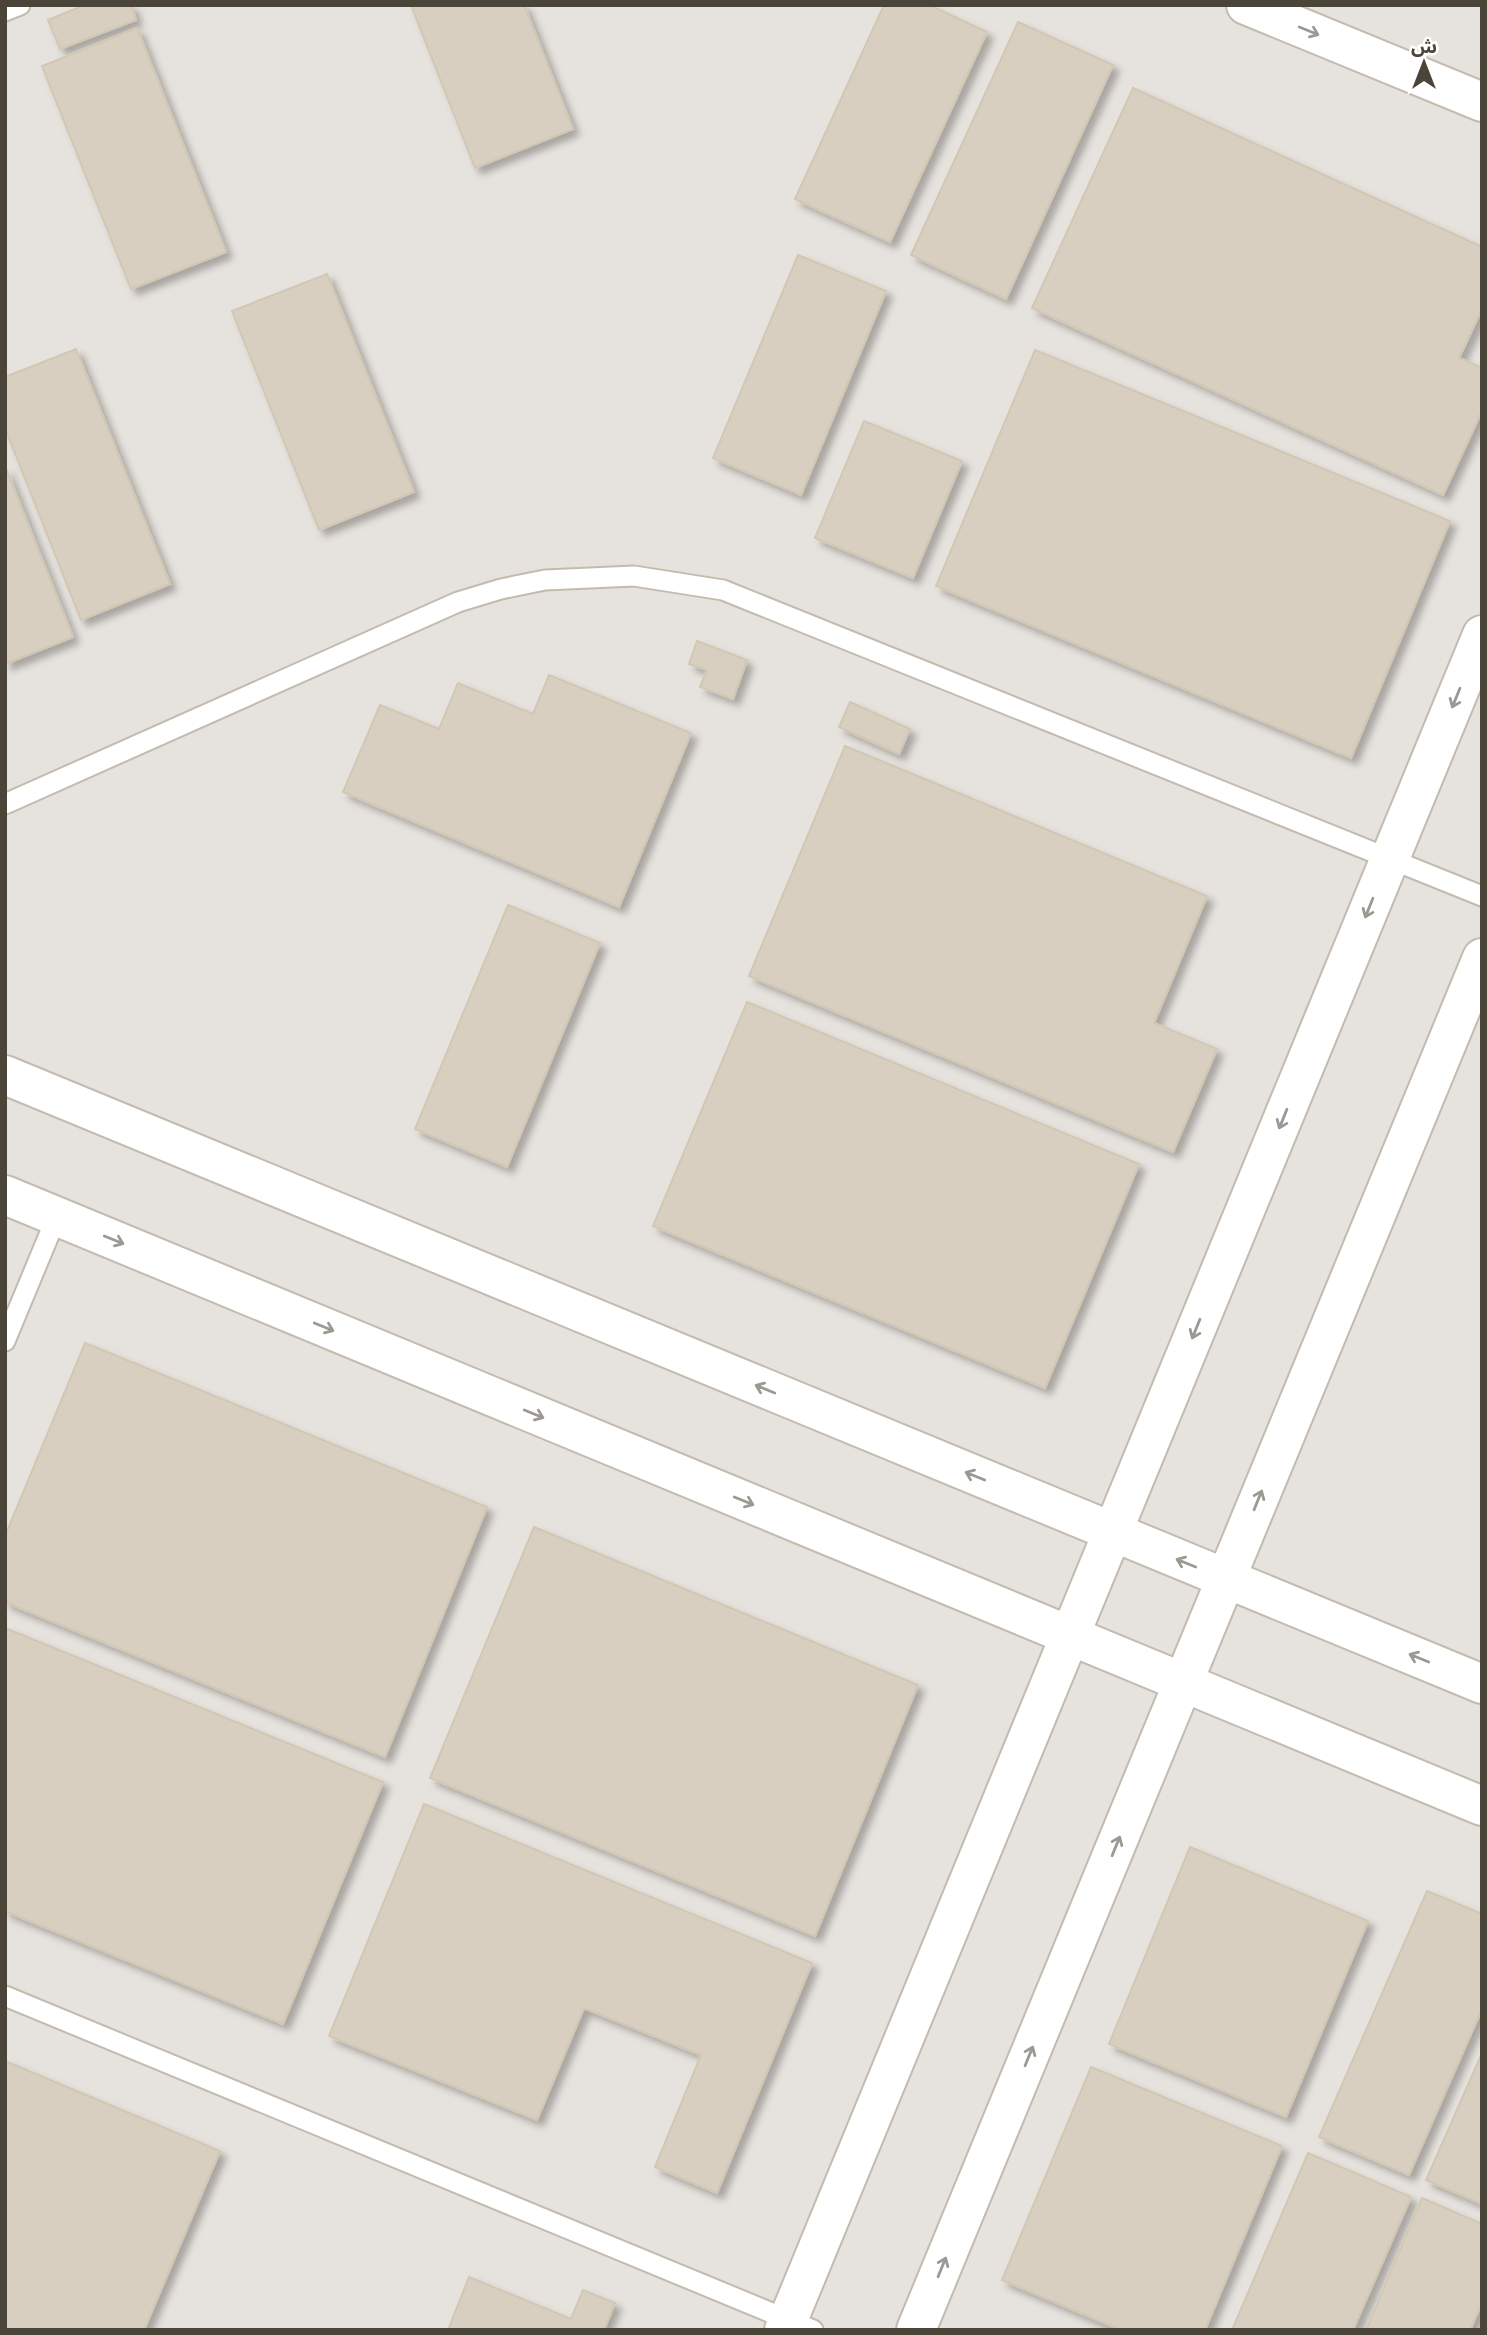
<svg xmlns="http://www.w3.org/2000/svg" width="1487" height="2335" font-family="'Alegreya Sans','Noto Sans Arabic',sans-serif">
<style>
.industrial{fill:#e6e2dd}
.building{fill:#d8cfc1;stroke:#d3c7b4;stroke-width:2;filter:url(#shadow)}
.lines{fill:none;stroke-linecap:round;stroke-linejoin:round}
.service-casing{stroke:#c2bbae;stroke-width:23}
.minor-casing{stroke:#c2bbae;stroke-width:42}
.tertiary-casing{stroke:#c2bbae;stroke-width:42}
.service{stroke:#fff;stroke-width:19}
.minor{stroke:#fff;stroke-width:38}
.tertiary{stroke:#fff;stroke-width:38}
.oneway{stroke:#9c9892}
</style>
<defs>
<filter id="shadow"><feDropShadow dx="6" dy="6" stdDeviation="3.5" flood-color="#0004"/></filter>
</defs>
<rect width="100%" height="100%" fill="#f6f3ec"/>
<rect class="industrial" x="5" y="5" width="1477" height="2325"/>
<g class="building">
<path d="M 84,5 L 131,5 L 136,20 L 60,49 L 48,20 Z"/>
<path d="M 411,5 L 524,5 L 573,129 L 475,168 Z"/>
<path d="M 884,5 L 929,5 L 987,32 L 890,242 L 795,199 Z"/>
<path d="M 1018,22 L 1113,65 L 1006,299 L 911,255 Z"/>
<path d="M 137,28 L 226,252 L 131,289 L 42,66 Z"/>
<path d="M 1133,88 L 1482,247 L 1482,309 L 1459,358 L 1482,368 L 1482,411 L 1443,495 L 1032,308 Z"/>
<path d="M 798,255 L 886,291 L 801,495 L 713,458 Z"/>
<path d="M 327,274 L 414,492 L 319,530 L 232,311 Z"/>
<path d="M 76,349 L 170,584 L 81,620 L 5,428 L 5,377 Z"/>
<path d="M 1035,350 L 1450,521 L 1351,758 L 936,586 Z"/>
<path d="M 864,421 L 962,461 L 913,578 L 815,538 Z"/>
<path d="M 5,466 L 73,637 L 5,664 Z"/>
<path d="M 697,641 L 747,660 L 733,699 L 700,687 L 707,670 L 689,664 Z"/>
<path d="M 549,675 L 691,733 L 619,907 L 343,792 L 380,705 L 439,729 L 458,683 L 533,714 Z"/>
<path d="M 850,702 L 910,729 L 899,754 L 839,727 Z"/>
<path d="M 845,746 L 1207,896 L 1154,1023 L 1217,1049 L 1173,1152 L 749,976 Z"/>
<path d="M 508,905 L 600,943 L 507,1167 L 415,1129 Z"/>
<path d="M 747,1002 L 1139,1164 L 1045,1388 L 653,1226 Z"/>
<path d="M 85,1343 L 487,1507 L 385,1757 L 5,1602 L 5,1536 Z"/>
<path d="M 534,1527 L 918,1685 L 815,1936 L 430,1778 Z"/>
<path d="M 5,1628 L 383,1782 L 283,2024 L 5,1911 Z"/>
<path d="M 424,1804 L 812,1963 L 717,2193 L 655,2167 L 701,2055 L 584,2008 L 537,2120 L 329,2036 Z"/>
<path d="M 1190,1847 L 1368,1921 L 1286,2117 L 1109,2044 Z"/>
<path d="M 1427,1891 L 1482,1914 L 1482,2009 L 1409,2175 L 1319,2137 Z"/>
<path d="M 1482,2053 L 1482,2204 L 1426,2180 Z"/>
<path d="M 5,2061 L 220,2151 L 144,2330 L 5,2330 Z"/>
<path d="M 1091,2067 L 1282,2146 L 1205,2330 L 1121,2330 L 1002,2280 Z"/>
<path d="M 1308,2153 L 1411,2197 L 1353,2330 L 1232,2330 Z"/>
<path d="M 1422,2198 L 1482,2224 L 1482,2303 L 1470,2330 L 1366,2330 Z"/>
<path d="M 469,2277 L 571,2319 L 583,2290 L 615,2303 L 604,2330 L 448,2330 Z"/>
</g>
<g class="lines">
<g class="service-casing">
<g id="service">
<path d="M 5,11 L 20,5"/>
<path d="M 5,804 L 458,602 L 501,589 L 545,580 L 634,576 L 723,590 L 1482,896"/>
<path d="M 5,1341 L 57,1216"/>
<path d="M 5,1996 L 813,2330"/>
</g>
</g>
<g class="minor-casing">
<g id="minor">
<path d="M 5,1075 L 1482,1684"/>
<path d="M 5,1195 L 1482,1806"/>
</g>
</g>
<g class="tertiary-casing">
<g id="tertiary">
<path d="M 1246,5 L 1482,102"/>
<path d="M 784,2330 L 1482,635"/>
<path d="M 916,2330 L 1482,958"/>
</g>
</g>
<use href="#service" class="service"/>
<use href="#minor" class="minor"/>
<use href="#tertiary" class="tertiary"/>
</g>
<defs><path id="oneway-shaft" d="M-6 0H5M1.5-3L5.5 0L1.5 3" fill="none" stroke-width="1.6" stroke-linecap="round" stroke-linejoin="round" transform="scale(1.75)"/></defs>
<g class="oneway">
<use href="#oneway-shaft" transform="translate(1309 31) rotate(22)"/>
<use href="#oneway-shaft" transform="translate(1456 698) rotate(112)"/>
<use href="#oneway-shaft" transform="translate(1369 908) rotate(112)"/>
<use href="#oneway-shaft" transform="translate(1283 1119) rotate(112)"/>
<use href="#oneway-shaft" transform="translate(114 1240) rotate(22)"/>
<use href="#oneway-shaft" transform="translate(324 1327) rotate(22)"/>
<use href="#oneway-shaft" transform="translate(1196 1329) rotate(112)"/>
<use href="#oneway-shaft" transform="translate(765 1389) rotate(-158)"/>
<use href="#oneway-shaft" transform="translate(534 1414) rotate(22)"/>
<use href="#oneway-shaft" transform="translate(975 1476) rotate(-158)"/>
<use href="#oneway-shaft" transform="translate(1258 1500) rotate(-68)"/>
<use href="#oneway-shaft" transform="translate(744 1501) rotate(22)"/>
<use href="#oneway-shaft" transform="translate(1186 1563) rotate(-158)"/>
<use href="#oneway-shaft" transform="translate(1419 1658) rotate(-158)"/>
<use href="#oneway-shaft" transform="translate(1116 1846) rotate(-68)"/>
<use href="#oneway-shaft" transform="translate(1029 2056) rotate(-68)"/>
<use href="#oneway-shaft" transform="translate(942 2267) rotate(-68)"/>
</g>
<rect width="1487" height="2335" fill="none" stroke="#4b4439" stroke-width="14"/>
<g transform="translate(1424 63)" stroke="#ffffff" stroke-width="5" paint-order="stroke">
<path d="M0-5L12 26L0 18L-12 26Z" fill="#4b4439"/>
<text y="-10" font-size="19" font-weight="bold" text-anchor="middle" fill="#4b4439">ش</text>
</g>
</svg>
